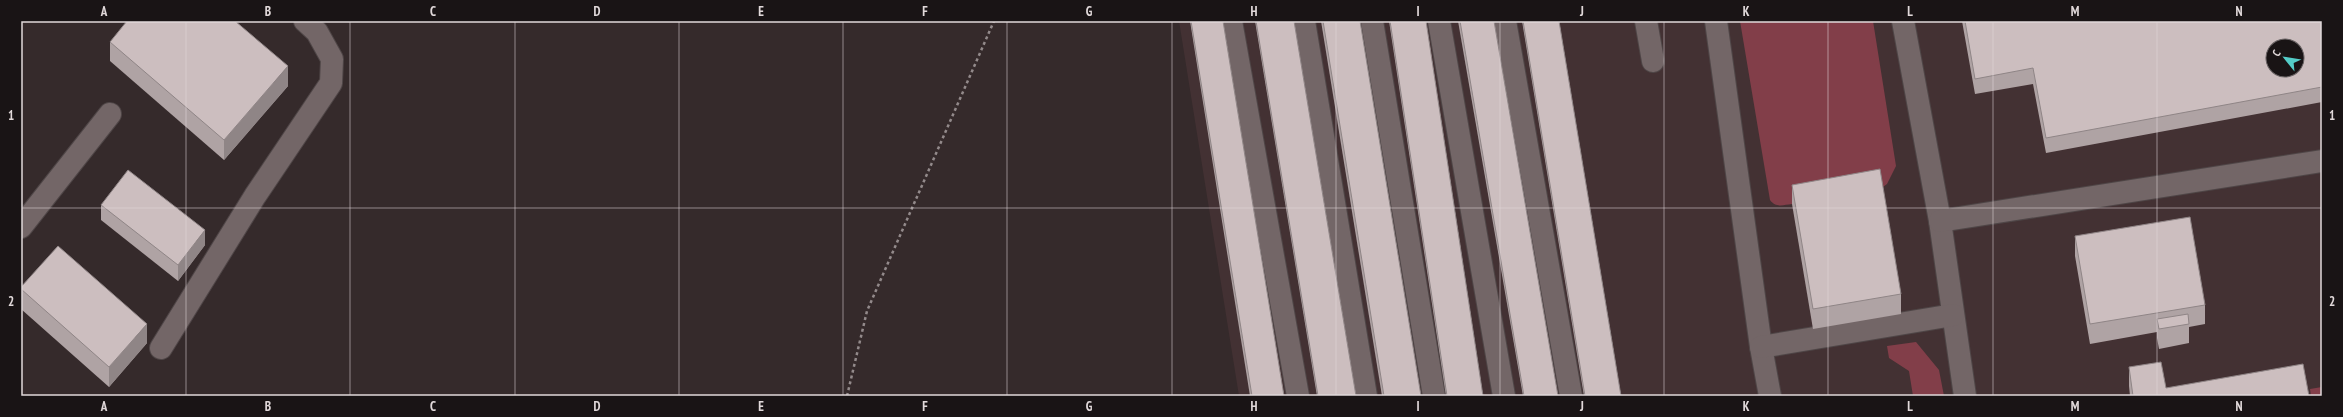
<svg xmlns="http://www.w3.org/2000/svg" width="2343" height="417" font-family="'PT Sans Narrow',sans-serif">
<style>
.built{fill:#433133;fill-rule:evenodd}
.green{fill:#823e49}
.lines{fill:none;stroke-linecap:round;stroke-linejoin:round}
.minor-casing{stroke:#4f4647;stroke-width:24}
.path{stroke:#938a8b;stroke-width:2.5;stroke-dasharray:3 3;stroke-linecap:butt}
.minor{stroke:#736667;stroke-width:22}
.wall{fill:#afa3a4}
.shaded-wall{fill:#8f8586}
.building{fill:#ccbebf;stroke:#8f8586;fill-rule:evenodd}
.grid{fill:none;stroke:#e1d9da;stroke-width:1;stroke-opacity:0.55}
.neatline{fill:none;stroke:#e1d9da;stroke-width:1.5}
.grid-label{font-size:13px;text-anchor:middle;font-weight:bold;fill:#e1d9da}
</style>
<rect width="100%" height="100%" fill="#352a2b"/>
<path class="built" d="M 1179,21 L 2322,21 L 2322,396 L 1239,396 ZM 2273,46 L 2297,46 L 2297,70 L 2273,70 Z"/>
<g class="green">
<path d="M 1740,21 L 1873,21 L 1896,166 L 1887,184 L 1880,189 L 1792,204 C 1783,205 1776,208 1770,200 Z"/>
<path d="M 1916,342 L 1939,370 L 1944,396 L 1913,396 L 1909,371 L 1889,358 L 1887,346 Z"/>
<path d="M 2322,387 L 2322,396 L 2311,396 L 2310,389 Z"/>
</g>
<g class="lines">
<g class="minor-casing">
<g id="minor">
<path d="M 1231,21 L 1298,396"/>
<path d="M 1304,21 L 1366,396"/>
<path d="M 1372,21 L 1434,396"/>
<path d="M 1439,21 L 1504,396"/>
<path d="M 1505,21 L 1571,396"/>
<path d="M 1646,21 L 1653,61"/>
<path d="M 1716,21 L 1761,347 L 1770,396"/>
<path d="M 1903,21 L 1940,221 L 1965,396"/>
<path d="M 1940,221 L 2322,161"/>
<path d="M 21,227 L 110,114"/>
<path d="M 1761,347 L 1953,315"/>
<path d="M 161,348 L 255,196 L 331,83 L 332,59 L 317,32 L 305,21"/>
</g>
</g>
<path class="path" d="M 847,396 L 867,311 L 994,21"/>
<use href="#minor" class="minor"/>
</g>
<g class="wall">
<path d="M 1190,21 L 1223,21 L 1284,396 L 1250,396 Z"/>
<path d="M 1255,21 L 1294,21 L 1356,396 L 1317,396 Z"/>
<path d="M 1321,21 L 1360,21 L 1421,396 L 1382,396 Z"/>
<path d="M 1389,21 L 1426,21 L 1483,396 L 1446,396 Z"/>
<path d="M 1458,21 L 1494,21 L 1558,396 L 1523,396 Z"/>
<path d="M 1522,21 L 1559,21 L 1621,396 L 1584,396 Z"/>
<path d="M 1962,21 L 2322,21 L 2322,102 L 2046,153 L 2033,84 L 1975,94 Z"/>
<path d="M 110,42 L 288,86 L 224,160 L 110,61 Z"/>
<path d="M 1792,185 L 1901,294 L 1901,314 L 1813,329 L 1792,204 Z"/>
<path d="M 101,205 L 205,245 L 178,281 L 101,220 Z"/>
<path d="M 2075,236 L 2205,305 L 2205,324 L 2189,327 L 2189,343 L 2159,349 L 2157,338 L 2157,332 L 2090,344 L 2075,256 Z"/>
<path d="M 21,287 L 147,343 L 109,387 L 21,309 Z"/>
<path d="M 2129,367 L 2166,388 L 2309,396 L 2130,396 L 2129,386 Z"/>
</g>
<g class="shaded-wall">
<path d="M 288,66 L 288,86 L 224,160 L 224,140 Z"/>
<path d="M 205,230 L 205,245 L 178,281 L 178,265 Z"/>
<path d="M 147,324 L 147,343 L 109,387 L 109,367 Z"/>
</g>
<g class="building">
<path d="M 127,21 L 235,21 L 288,66 L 224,140 L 110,42 Z"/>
<path d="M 1191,21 L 1223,21 L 1284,396 L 1252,396 Z"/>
<path d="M 1256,21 L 1294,21 L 1356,396 L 1318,396 Z"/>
<path d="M 1323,21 L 1360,21 L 1421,396 L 1384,396 Z"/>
<path d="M 1390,21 L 1426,21 L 1483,396 L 1447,396 Z"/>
<path d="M 1460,21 L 1494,21 L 1558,396 L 1524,396 Z"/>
<path d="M 1523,21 L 1559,21 L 1621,396 L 1585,396 Z"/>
<path d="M 1965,21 L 2322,21 L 2322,87 L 2046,138 L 2033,68 L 1975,79 ZM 2273,46 L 2297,46 L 2297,70 L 2273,70 Z"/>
<path d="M 1880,169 L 1901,294 L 1813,309 L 1792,185 Z"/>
<path d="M 128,170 L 205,230 L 178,265 L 101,205 Z"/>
<path d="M 2190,217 L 2205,305 L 2090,324 L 2075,236 Z"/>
<path d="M 58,246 L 147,324 L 109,367 L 21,289 L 21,287 Z"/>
<path d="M 2188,314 L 2189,324 L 2159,329 L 2157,319 Z"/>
<path d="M 2161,362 L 2166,388 L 2303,364 L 2309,396 L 2133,396 L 2129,367 Z"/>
</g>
<path class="grid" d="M 186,21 L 186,396M 350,21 L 350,396M 515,21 L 515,396M 679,21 L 679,396M 843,21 L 843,396M 1007,21 L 1007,396M 1172,21 L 1172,396M 1336,21 L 1336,396M 1500,21 L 1500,396M 1664,21 L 1664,396M 1828,21 L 1828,396M 1993,21 L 1993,396M 2157,21 L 2157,396M 21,208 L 2322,208"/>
<rect width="2343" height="417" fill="none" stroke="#191415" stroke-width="44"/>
<g transform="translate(2285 58) rotate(300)"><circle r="19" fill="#191415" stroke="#696364"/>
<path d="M0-3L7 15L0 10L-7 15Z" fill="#54cdc8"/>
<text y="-6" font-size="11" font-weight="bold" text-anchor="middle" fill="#e1d9da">С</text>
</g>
<rect x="22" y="22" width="2299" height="373" class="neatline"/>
<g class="grid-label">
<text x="104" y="16">A</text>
<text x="268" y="16">B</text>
<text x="433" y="16">C</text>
<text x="597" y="16">D</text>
<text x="761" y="16">E</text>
<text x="925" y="16">F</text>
<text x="1089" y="16">G</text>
<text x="1254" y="16">H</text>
<text x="1418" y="16">I</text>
<text x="1582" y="16">J</text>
<text x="1746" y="16">K</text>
<text x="1910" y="16">L</text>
<text x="2075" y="16">M</text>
<text x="2239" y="16">N</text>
<text x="11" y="120">1</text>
<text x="2332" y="120">1</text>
<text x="11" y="306">2</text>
<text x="2332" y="306">2</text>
<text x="104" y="411">A</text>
<text x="268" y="411">B</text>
<text x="433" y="411">C</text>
<text x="597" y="411">D</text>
<text x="761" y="411">E</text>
<text x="925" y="411">F</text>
<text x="1089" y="411">G</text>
<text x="1254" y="411">H</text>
<text x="1418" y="411">I</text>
<text x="1582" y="411">J</text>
<text x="1746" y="411">K</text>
<text x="1910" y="411">L</text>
<text x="2075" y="411">M</text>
<text x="2239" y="411">N</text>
</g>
</svg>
